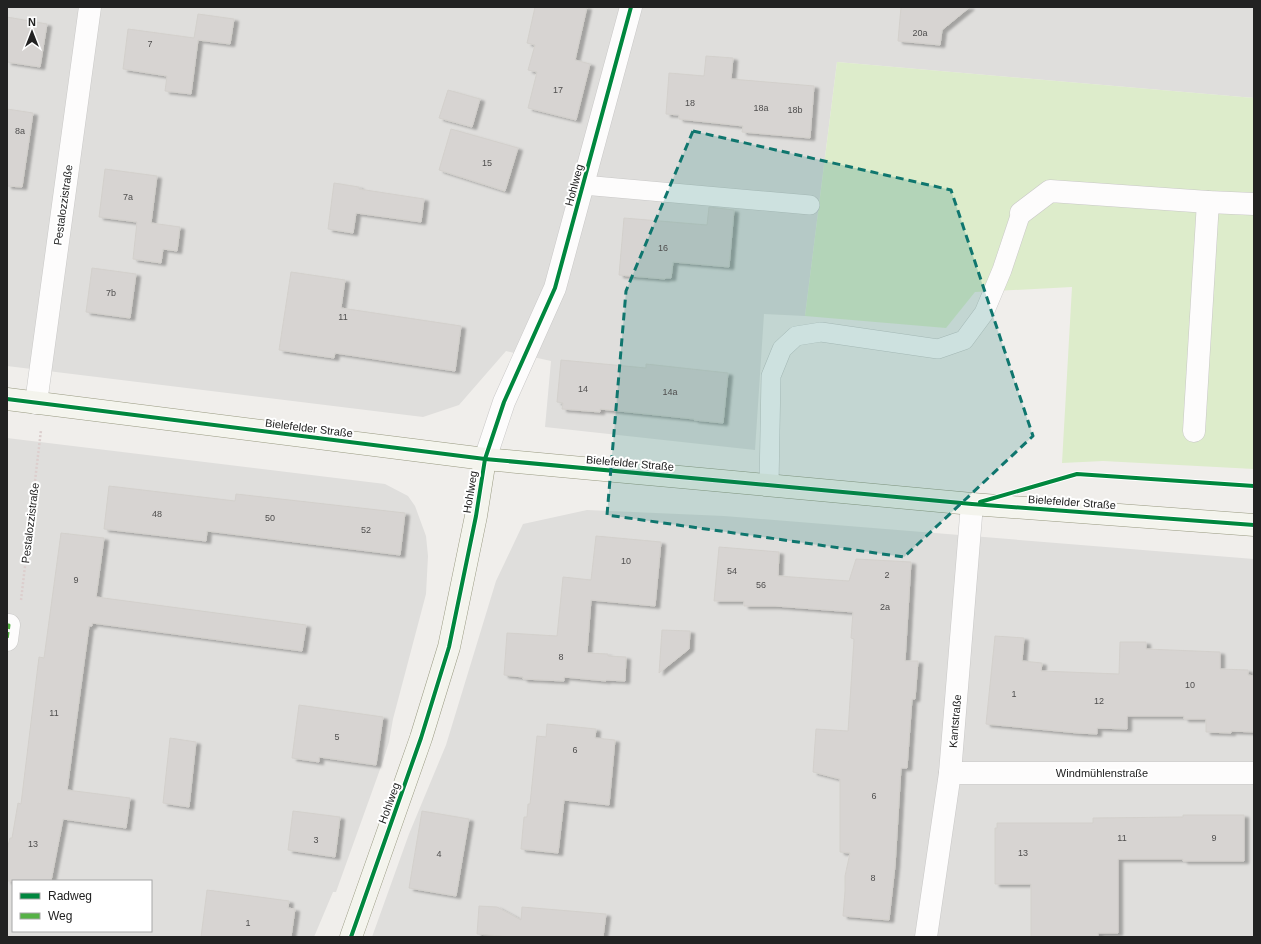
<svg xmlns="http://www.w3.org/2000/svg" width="1261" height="944" font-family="Arial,sans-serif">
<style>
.residential{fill:#dfdedc;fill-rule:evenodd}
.grass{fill:#ddeccb}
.building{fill:#d7d4d2;stroke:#d3d0cc;filter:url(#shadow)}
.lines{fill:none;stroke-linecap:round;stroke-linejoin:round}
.lane-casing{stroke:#c9c8c7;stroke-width:20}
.street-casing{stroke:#c9c8c7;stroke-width:23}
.secondary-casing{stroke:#999a82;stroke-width:23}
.path{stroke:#dccecd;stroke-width:2.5;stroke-dasharray:2 2;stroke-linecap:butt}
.lane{stroke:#fdfcfc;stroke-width:19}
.street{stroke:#fdfcfc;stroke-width:22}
.secondary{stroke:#f4f4ed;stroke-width:22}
.quiet{stroke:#55b145;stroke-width:3;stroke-dasharray:6 3;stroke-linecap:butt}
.cycleway-casing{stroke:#fff;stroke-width:6}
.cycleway{stroke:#00873e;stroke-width:4}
.marked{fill:#0f766e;fill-opacity:0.2;stroke:#0f766e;stroke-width:3;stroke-dasharray:8 5;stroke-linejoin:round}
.labels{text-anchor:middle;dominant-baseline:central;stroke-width:4;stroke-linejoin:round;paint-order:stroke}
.number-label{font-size:9px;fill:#4f4e4e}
.street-label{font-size:11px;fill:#222;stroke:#fff}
</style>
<defs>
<filter id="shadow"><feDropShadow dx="4.5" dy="2.5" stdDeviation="1" flood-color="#0004"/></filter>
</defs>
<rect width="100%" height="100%" fill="#f0eeeb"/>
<g class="residential">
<path d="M 7,7 L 1254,7 L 1254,98 L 837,62 L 805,316 L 764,314 L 755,450 L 545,427 L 551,361 L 506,351 L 459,405 L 423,417 L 7,366 Z"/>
<path d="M 7,438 L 385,484 L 408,496 L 415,506 L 426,536 L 428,556 L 426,594 L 393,719 L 389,742 L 383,761 L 336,892 L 333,892 L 314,937 L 7,937 ZM 13,881 L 151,881 L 151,931 L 13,931 Z"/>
<path d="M 587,510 L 724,516 L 1254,559 L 1254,937 L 372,937 L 409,834 L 446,745 L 496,581 L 523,524 Z"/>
</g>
<path class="grass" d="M 837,62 L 1254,98 L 1254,469 L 1103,461 L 1062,463 L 1072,287 L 975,292 L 946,328 L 805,316 Z"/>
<g class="building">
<path d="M 535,7 L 587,7 L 575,60 L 590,64 L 576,120 L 528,108 L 537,72 L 528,70 L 535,45 L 527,43 Z"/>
<path d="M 901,7 L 970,7 L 942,30 L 940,45 L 898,41 Z"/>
<path d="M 198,14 L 234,19 L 230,44 L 198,40 L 191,94 L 165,91 L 167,76 L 123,69 L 128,29 L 194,38 Z"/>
<path d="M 7,17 L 47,24 L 40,67 L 7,62 Z"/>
<path d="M 706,56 L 733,58 L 731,79 L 814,86 L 810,138 L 742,132 L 743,126 L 679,119 L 679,115 L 666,114 L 669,73 L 704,76 Z"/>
<path d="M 448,90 L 480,99 L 472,127 L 439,118 Z"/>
<path d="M 7,109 L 33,113 L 22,187 L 7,186 Z"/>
<path d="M 451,129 L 518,148 L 505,191 L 439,170 Z"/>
<path d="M 105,169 L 157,176 L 151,223 L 180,227 L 177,251 L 163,249 L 161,263 L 133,259 L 137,222 L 99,217 Z"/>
<path d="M 334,183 L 359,187 L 359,189 L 424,199 L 421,222 L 356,213 L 353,233 L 328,229 Z"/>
<path d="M 709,207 L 734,210 L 729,267 L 673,262 L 671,278 L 666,278 L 665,279 L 619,275 L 624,218 L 707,225 Z"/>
<path d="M 92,268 L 136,274 L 130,318 L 86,312 Z"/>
<path d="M 291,272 L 345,280 L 341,308 L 461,326 L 455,371 L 335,353 L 334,358 L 279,350 Z"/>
<path d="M 561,360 L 646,368 L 646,364 L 728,373 L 723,423 L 694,420 L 694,419 L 600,409 L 600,412 L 562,409 L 563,403 L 557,402 Z"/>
<path d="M 109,486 L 235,501 L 236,494 L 405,513 L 400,555 L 207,531 L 206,541 L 104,529 Z"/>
<path d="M 61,533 L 104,538 L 96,597 L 306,625 L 302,651 L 92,623 L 92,626 L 89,626 L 67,790 L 130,798 L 126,828 L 63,819 L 51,881 L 7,881 L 7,850 L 10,838 L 12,838 L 18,803 L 21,804 L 39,657 L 44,658 Z"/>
<path d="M 596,536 L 661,542 L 655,606 L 591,600 L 587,653 L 608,654 L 608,656 L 626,657 L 625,681 L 606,680 L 606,681 L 564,677 L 564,681 L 523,679 L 523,677 L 504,675 L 507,633 L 557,636 L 563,577 L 591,580 Z"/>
<path d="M 719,547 L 779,552 L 778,576 L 849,581 L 856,559 L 911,562 L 905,661 L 918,661 L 915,699 L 912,699 L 907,768 L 901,768 L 895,866 L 889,920 L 843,916 L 845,891 L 845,876 L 850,853 L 840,852 L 840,779 L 813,772 L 816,729 L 848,731 L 854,639 L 851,638 L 853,612 L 775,606 L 744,606 L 744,601 L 714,601 Z"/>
<path d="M 662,630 L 690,631 L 689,649 L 659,673 Z"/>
<path d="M 995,636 L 1024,638 L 1022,661 L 1042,663 L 1041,671 L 1119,674 L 1120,642 L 1146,642 L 1146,649 L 1220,652 L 1220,669 L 1248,670 L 1248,675 L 1254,676 L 1254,732 L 1231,731 L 1231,733 L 1206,732 L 1206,719 L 1184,719 L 1184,716 L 1127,716 L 1127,729 L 1097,728 L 1097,734 L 1078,733 L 986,724 Z"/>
<path d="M 299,705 L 383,717 L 376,765 L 319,757 L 319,762 L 292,758 Z"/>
<path d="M 547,724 L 596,729 L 595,738 L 615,740 L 609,805 L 564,800 L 558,853 L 521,849 L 524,817 L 527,817 L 528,804 L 530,804 L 537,736 L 546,737 Z"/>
<path d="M 170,738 L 196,742 L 189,807 L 163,803 Z"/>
<path d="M 293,811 L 340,817 L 335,857 L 288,850 Z"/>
<path d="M 422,811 L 469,819 L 456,896 L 409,888 Z"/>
<path d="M 1183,815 L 1244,815 L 1244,861 L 1183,861 L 1183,859 L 1118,859 L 1118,933 L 1098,933 L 1098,937 L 1031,937 L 1031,884 L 995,884 L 995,828 L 997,828 L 997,823 L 1093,823 L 1093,818 L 1183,817 Z"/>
<path d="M 207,890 L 289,901 L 288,908 L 295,909 L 291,937 L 201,937 Z"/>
<path d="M 479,906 L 497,907 L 521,920 L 522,907 L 606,914 L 603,937 L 512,937 L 477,934 Z"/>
</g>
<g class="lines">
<g class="lane-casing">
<g id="lane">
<path d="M 583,185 L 810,205"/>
<path d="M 769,485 L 771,376 L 782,349 L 796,336 L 821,332 L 938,349 L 964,340 L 984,313 L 1002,270 L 1021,213"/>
</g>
</g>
<g class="street-casing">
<g id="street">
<path d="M 1021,213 L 1050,191 L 1208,202 L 1254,204"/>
<path d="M 36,403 L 90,7"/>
<path d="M 1194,431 L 1208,202"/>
<path d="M 485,459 L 504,402 L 555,288 L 631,7"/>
<path d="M 7,625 L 9,625 L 7,640"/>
<path d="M 950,773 L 1254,773"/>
<path d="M 926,937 L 950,773 L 972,504"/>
</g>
</g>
<g class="secondary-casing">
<g id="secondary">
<path d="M 7,399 L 485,459 L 972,504 L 1254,525"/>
<path d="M 351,937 L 421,738 L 449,647 L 476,516 L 485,459"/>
</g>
</g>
<path class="path" d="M 21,600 L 41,430"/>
<use href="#lane" class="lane"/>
<use href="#street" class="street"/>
<use href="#secondary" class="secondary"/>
<path class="quiet" d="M 7,625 L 9,625 L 7,640"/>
<g class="cycleway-casing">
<g id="cycleway">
<path d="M 7,399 L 485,459 L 972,504 L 1254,525"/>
<path d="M 980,502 L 1077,474 L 1254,486"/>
<path d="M 351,937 L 421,738 L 449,647 L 476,516 L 485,459 L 504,402 L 555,288 L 631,7"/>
</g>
</g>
<use href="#cycleway" class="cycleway"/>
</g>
<path class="marked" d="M 693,131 L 951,190 L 1033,436 L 904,557 L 607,515 L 626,291 Z"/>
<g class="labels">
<g class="number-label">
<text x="920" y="33">20a</text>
<text x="150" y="44">7</text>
<text x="558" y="90">17</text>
<text x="690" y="103">18</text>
<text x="761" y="108">18a</text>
<text x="795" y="110">18b</text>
<text x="20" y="131">8a</text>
<text x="487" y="163">15</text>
<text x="128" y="197">7a</text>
<text x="663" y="248">16</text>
<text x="111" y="293">7b</text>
<text x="343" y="317">11</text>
<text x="583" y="389">14</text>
<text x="670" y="392">14a</text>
<text x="157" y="514">48</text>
<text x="270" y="518">50</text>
<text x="366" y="530">52</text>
<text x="626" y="561">10</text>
<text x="732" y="571">54</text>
<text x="887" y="575">2</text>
<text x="76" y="580">9</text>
<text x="761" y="585">56</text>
<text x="885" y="607">2a</text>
<text x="561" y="657">8</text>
<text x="1190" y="685">10</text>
<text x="1014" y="694">1</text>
<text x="1099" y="701">12</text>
<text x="54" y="713">11</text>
<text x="337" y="737">5</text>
<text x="575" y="750">6</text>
<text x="874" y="796">6</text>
<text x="1122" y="838">11</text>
<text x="1214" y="838">9</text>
<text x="316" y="840">3</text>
<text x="33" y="844">13</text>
<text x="1023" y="853">13</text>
<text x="439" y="854">4</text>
<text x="873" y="878">8</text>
<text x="248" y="923">1</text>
</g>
<g class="street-label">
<text transform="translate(574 185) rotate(-75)">Hohlweg</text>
<text transform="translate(63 205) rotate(-82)">Pestalozzistraße</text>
<text transform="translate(309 428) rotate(7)">Bielefelder Straße</text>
<text transform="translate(630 463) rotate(5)">Bielefelder Straße</text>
<text transform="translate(470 492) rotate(-81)">Hohlweg</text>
<text transform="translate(1072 502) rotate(4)">Bielefelder Straße</text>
<text transform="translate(30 523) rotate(-83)">Pestalozzistraße</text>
<text transform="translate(955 721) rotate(-85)">Kantstraße</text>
<text x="1102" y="773">Windmühlenstraße</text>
<text transform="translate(389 803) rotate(-70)">Hohlweg</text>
</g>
</g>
<rect width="1261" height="944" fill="none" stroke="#222222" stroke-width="16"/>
<rect x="12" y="880" width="140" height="52" fill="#ffffff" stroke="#a7a7a7"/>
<rect x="20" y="893" width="20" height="6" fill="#00873e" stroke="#a7a7a7"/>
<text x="48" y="900" font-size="12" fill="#222222">Radweg</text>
<rect x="20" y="913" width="20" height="6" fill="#55b145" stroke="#a7a7a7"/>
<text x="48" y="920" font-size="12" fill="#222222">Weg</text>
<g transform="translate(32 32)" stroke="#ffffff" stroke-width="3" paint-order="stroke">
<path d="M0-3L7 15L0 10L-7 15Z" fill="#222222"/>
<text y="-6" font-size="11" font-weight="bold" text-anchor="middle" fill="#222222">N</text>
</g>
</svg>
